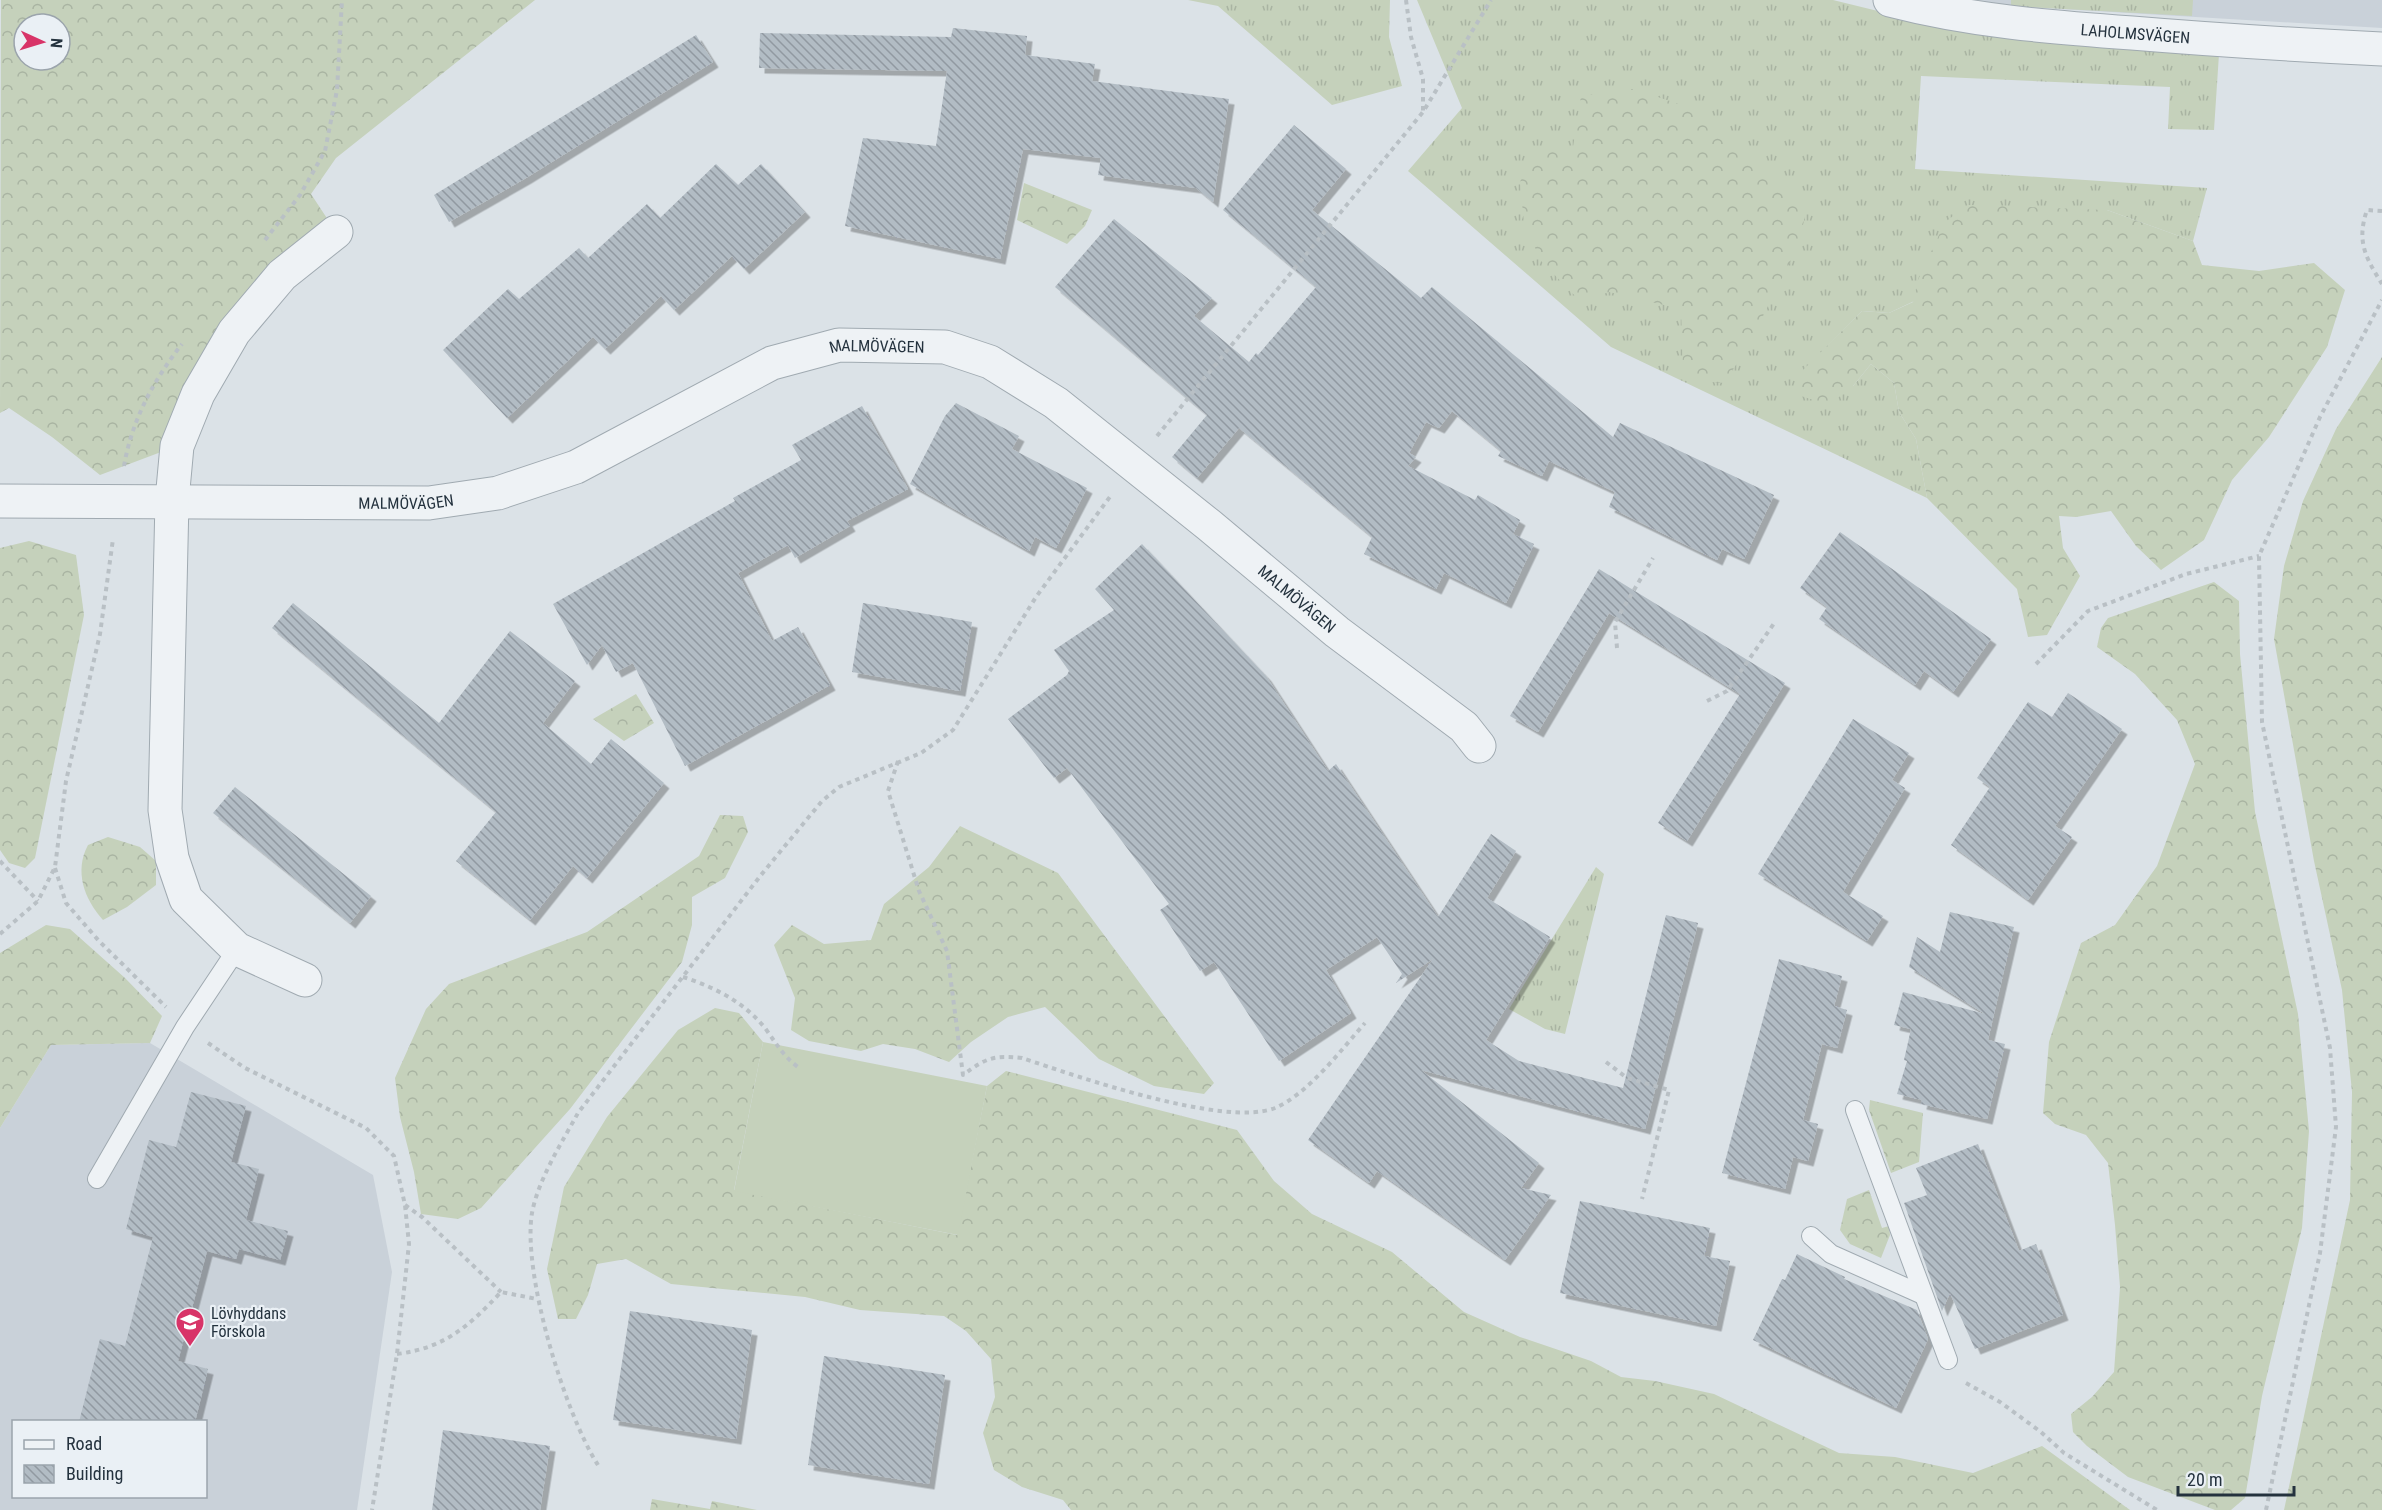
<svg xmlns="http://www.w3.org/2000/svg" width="2382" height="1510" font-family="'Roboto Condensed',sans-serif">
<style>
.built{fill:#c9d1d9;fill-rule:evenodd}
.grass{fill:url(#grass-tufts)}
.forest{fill:url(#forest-crowns);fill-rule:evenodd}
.pitch{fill:#c5d1bb}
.building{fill:url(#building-back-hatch);filter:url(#shadow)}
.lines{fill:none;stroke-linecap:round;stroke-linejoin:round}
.lane-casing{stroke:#a0aab1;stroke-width:20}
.street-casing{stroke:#a0aab1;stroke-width:35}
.path{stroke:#b9c0c5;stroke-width:4;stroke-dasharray:4.5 4.5;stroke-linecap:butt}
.lane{stroke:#eef2f5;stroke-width:18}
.street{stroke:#eef2f5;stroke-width:33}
.labels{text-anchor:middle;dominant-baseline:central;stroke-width:4.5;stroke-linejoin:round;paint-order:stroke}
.street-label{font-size:16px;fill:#24323e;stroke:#eaf0f5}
.poi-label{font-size:16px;fill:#24323e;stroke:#eaf0f5;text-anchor:start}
</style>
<defs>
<pattern id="grass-tufts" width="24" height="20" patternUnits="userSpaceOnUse" patternTransform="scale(1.5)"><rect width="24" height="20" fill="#c5d1bb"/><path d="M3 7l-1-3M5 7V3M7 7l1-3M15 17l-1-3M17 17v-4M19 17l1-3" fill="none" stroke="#a9b4a2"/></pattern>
<pattern id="forest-crowns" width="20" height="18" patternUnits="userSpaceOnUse" patternTransform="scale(1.5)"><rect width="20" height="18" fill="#c5d1bb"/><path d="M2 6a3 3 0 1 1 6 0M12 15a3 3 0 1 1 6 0" fill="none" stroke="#a9b4a2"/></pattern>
<pattern id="building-back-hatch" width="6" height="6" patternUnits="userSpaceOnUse" patternTransform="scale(1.5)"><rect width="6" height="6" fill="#b2bcc4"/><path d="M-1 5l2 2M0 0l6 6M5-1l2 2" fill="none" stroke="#9199a1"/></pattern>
<filter id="shadow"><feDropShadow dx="5.5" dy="5.5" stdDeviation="0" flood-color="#0004"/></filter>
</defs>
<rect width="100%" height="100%" fill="#dbe2e7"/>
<g class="built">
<path d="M 1966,0 L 2382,0 L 2382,28 L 1979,4 Z"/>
<path d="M 150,1043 L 373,1175 L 392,1272 L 357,1510 L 0,1510 L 0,1128 L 51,1045 ZM 14,1422 L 206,1422 L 206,1496 L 14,1496 Z"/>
</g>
<g class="grass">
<path d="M 1188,0 L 1390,0 L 1389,37 L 1402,86 L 1332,105 L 1218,6 Z"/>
<path d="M 1417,0 L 1833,0 L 1947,28 L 2219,54 L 2214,130 L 2168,129 L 2170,87 L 1921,76 L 1915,169 L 2207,188 L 2193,241 L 2107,210 L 1889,313 L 1862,311 L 1803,371 L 1853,386 L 1871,364 L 1894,383 L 1899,412 L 1916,439 L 1927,498 L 1611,347 L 1408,171 L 1462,108 Z"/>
<path d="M 2011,0 L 2193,0 L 2192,16 L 2011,6 Z"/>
<path d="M 1596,867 L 1604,874 L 1565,1034 L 1545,1029 L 1509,1009 Z"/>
</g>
<g class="forest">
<path d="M 1,0 L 535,0 L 336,158 L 311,194 L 336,232 L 257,305 L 177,446 L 100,475 L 52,437 L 9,408 L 0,413 ZM 24,24 L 60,24 L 60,60 L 24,60 Z"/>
<path d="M 1633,89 L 1704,112 L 1807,206 L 1799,244 L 1751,340 L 1725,383 L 1698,381 L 1683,370 L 1681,309 L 1609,292 L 1581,302 L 1541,261 L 1524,223 L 1520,182 L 1533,151 L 1573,147 L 1581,96 Z"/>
<path d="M 1024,183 L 1092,210 L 1085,226 L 1067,244 L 1017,220 Z"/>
<path d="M 1968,205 L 2107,210 L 2193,241 L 2202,265 L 2259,271 L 2314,263 L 2345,290 L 2327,347 L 2269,437 L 2232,480 L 2204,540 L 2161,570 L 2136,546 L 2111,511 L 2076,517 L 2059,516 L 2063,548 L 2080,576 L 2047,635 L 2028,637 L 2017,589 L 1927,498 L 1916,439 L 1899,412 L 1894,383 L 1871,364 L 1853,386 L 1829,405 L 1798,395 L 1802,371 L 1862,311 L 1889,313 L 1913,302 L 1918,280 L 1945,222 Z"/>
<path d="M 2382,357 L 2382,1510 L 2284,1510 L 2350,1200 L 2352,1092 L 2342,990 L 2314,861 L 2274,639 L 2284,566 L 2303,501 L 2336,429 Z"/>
<path d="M 29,541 L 76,555 L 84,615 L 35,858 L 25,868 L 9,863 L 0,850 L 0,548 Z"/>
<path d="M 2214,582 L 2239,601 L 2240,654 L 2255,812 L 2298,1014 L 2309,1131 L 2302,1228 L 2262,1396 L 2245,1498 L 2231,1510 L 2215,1510 L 2128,1477 L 2087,1446 L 2073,1432 L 2071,1414 L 2092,1397 L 2114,1372 L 2120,1287 L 2115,1225 L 2108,1163 L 2086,1135 L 2055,1124 L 2043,1113 L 2049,1042 L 2081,943 L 2115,925 L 2157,866 L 2195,764 L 2177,720 L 2135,674 L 2097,647 L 2101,628 L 2108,618 Z"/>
<path d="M 636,694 L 654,723 L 624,741 L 593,719 Z"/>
<path d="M 720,815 L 743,816 L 748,832 L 725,878 L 692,897 L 692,925 L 682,962 L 570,1109 L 481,1208 L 458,1219 L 421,1214 L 414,1172 L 400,1117 L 395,1078 L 426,1009 L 449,984 L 587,932 L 699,856 Z"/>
<path d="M 960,826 L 1058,873 L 1214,1083 L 1204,1094 L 1154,1086 L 1099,1059 L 1045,1007 L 1008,1017 L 971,1042 L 949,1062 L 915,1049 L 883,1044 L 861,1051 L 809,1041 L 791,1030 L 795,998 L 774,945 L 792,925 L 824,944 L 871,940 L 884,904 L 929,867 Z"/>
<path d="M 108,837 L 140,847 L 156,861 L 156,885 L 127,907 L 103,920 C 84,899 74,871 88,845 Z"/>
<path d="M 46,925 L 70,929 L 125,978 L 162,1016 L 150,1043 L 51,1045 L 0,1128 L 0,953 Z"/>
<path d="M 715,1008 L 739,1013 L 763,1042 L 734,1190 L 957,1235 L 987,1086 L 1006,1071 L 1237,1130 L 1274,1181 L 1312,1214 L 1392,1252 L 1464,1312 L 1520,1337 L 1591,1361 L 1621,1377 L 1655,1381 L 1714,1394 L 1839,1453 L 1895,1457 L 1973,1473 L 2042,1446 L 2130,1510 L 1071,1510 L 1063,1500 L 1022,1487 L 994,1470 L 983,1433 L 995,1397 L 991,1359 L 966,1331 L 944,1316 L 860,1310 L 805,1297 L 671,1284 L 626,1259 L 597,1264 L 588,1295 L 576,1319 L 558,1319 L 547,1269 L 564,1187 L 607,1117 L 678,1030 Z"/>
<path d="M 1870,1100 L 1923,1113 L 1919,1162 L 1891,1173 L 1869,1110 Z"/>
<path d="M 1869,1190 L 1882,1228 L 1889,1226 L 1890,1235 L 1881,1258 L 1850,1244 L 1840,1230 L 1847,1199 Z"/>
<path d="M 652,1499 L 710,1509 L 712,1501 L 757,1510 L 650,1510 Z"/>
</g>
<path class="pitch" d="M 763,1042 L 987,1086 L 958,1235 L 734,1191 Z"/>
<g class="building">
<path d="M 953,28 L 1027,36 L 1025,55 L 1095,64 L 1092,81 L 1229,99 L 1213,202 L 1196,188 L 1098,175 L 1101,158 L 1023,149 L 1000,259 L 845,226 L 863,138 L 936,146 L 947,71 L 759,68 L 760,33 L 951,37 Z"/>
<path d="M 696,35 L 713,62 L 526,178 L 449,222 L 434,195 Z"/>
<path d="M 1294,125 L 1346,169 L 1312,210 L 1421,298 L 1432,287 L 1613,437 L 1620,423 L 1774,495 L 1744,559 L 1722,549 L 1717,560 L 1609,507 L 1615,492 L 1549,461 L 1542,476 L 1498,456 L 1501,451 L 1452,411 L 1439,428 L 1426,422 L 1409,453 L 1416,457 L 1408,466 L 1475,500 L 1478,495 L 1520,520 L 1513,534 L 1534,544 L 1506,603 L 1444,573 L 1436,589 L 1364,554 L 1372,537 L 1239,428 L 1197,478 L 1172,457 L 1207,415 L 1055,287 L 1114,219 L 1212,298 L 1194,316 L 1249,362 L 1256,353 L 1258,355 L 1316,287 L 1223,210 Z"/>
<path d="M 716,164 L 738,185 L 761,164 L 805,212 L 744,269 L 732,256 L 674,310 L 661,296 L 605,349 L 593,337 L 507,418 L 443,350 L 508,289 L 519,299 L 579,248 L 588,258 L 647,204 L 660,218 Z"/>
<path d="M 956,403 L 1019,436 L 1012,449 L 1087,488 L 1056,548 L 1035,537 L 1029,551 L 910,484 L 945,416 Z"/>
<path d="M 862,406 L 908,489 L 847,521 L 850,526 L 795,558 L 788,545 L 738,573 L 772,641 L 798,627 L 830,685 L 685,766 L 633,663 L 616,672 L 602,645 L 587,665 L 553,604 L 735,501 L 733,498 L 801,460 L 792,445 Z"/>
<path d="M 1840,532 L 1991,639 L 1953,692 L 1924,671 L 1915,685 L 1819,619 L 1827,607 L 1800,588 Z"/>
<path d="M 1142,544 L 1266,676 L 1328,771 L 1336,764 L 1438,917 L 1491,834 L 1516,851 L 1487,898 L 1550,937 L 1486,1040 L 1519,1061 L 1623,1088 L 1666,915 L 1698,923 L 1645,1129 L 1421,1070 L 1539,1163 L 1521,1188 L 1551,1195 L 1505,1260 L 1377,1171 L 1369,1183 L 1308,1140 L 1433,959 L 1396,983 L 1402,974 L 1377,937 L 1326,970 L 1351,1013 L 1279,1061 L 1214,962 L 1200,971 L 1160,910 L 1169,904 L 1067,768 L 1054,778 L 1008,719 L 1067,675 L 1069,671 L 1054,650 L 1114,610 L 1095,589 Z"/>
<path d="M 1599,569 L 1785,683 L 1687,841 L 1658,823 L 1740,694 L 1609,613 L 1538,732 L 1510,716 Z"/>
<path d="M 293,603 L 439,723 L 510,631 L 575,681 L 543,723 L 591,764 L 611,739 L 664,783 L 587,878 L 573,866 L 530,920 L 456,861 L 496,812 L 272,628 Z"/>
<path d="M 863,603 L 972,622 L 960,691 L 852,672 Z"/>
<path d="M 2068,693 L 2122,729 L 2055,826 L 2072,837 L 2028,900 L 1951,845 L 1990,787 L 1977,778 L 2028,702 L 2052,717 Z"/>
<path d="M 1853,719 L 1909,753 L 1892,780 L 1905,788 L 1843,892 L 1883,916 L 1867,941 L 1758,874 Z"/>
<path d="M 235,787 L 371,896 L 350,923 L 213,813 Z"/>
<path d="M 1950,912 L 2014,927 L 1988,1040 L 2005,1044 L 1987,1119 L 1921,1104 L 1922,1100 L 1897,1094 L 1907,1061 L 1904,1060 L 1911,1029 L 1894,1025 L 1903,992 L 1985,1014 L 1909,967 L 1917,937 L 1940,952 Z"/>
<path d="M 1779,959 L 1842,976 L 1834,1006 L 1847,1010 L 1837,1048 L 1822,1044 L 1803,1120 L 1818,1124 L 1808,1161 L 1793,1157 L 1785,1189 L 1722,1173 Z"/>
<path d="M 191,1092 L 246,1106 L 231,1162 L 259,1169 L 246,1220 L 288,1231 L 280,1260 L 239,1249 L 236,1259 L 207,1251 L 178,1361 L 208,1369 L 195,1422 L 79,1422 L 100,1339 L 125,1346 L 153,1237 L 126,1229 L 149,1140 L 176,1147 Z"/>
<path d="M 1978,1144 L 2019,1251 L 2036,1244 L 2063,1315 L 1975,1349 L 1950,1293 L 1942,1311 L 1904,1203 L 1927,1195 L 1916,1168 Z"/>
<path d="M 1580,1201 L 1710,1228 L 1704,1256 L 1730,1261 L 1716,1326 L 1560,1293 Z"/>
<path d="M 1797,1254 L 1845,1277 L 1844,1279 L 1917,1310 L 1928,1339 L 1896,1408 L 1753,1340 L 1782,1279 L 1785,1280 Z"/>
<path d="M 630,1311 L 752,1330 L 736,1439 L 613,1420 Z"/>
<path d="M 824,1356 L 945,1375 L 929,1484 L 808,1465 Z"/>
<path d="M 443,1430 L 550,1446 L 540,1510 L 432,1510 Z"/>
</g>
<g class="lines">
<g class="lane-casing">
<g id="lane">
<path d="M 1855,1110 L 1948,1360"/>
<path d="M 97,1179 L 185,1027 L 237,949"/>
<path d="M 1811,1236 L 1831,1254 L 1923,1295"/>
</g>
</g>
<g class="street-casing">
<g id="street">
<path id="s1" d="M 1890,0 C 1971,21 2049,27 2132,33 C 2216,40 2299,45 2382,49"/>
<path id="s2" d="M 0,501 L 429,503 L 498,493 L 576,467 L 772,363 L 839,345 L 945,347 L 990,362 L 1056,403 L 1209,525 L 1337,632 L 1464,727 L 1479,746"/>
<path d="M 305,980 L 237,949 L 186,899 L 172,858 L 165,810 L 172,500 L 177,446 L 198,394 L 234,332 L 282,275 L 336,232"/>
</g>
</g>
<g class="path">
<path d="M 1406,0 L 1411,37 L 1423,79 L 1423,111"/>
<path d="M 2382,211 L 2367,210 C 2356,242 2366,258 2382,284"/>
<path d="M 265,240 L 300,195 L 325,151 L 337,90 L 342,0"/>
<path d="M 1157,436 L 1423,112 L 1491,0"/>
<path d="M 124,466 C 132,420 153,381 182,344"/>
<path d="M 1617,648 L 1615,622 L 1653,558"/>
<path d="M 2036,664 L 2088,611 L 2186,574 L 2259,556"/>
<path d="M 1707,701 L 1727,691 L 1775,622"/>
<path d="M 898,761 L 888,791 L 919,891 L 947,951 L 963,1075 C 986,1058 993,1055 1022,1058 C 1076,1076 1224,1128 1275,1108 C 1308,1094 1341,1050 1365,1023"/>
<path d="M 0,861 L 38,901"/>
<path d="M 55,868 L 66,903 L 99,941 L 166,1007"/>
<path d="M 0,934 L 38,901 L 55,867 L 66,781 L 100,634 L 113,539"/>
<path d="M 683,977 C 714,987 744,1002 765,1028 C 776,1043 783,1056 798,1067"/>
<path d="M 208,1043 L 245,1068 L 366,1128 L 394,1156 L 405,1205 L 409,1244 L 397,1354 L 372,1510"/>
<path d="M 1606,1062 L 1627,1078 L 1669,1090 L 1642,1199"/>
<path d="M 405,1205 L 422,1217 L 501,1292"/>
<path d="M 397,1354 C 445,1348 469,1326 501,1292 L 537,1299"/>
<path d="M 1966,1383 L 2000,1402 L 2041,1432 L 2064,1453 L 2157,1510"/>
<path d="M 598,1465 C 565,1414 522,1273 532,1213 C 538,1180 562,1142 578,1113 L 761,875 L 822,801 L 839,787 L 921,753 L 953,730 L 1036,597 L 1112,494"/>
<path d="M 2266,1510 L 2320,1253 L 2336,1127 L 2330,1048 L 2262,722 L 2259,556 L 2320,417 L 2382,300"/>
</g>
<use href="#lane" class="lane"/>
<use href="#street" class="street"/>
</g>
<defs>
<g id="school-pin" transform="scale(1.5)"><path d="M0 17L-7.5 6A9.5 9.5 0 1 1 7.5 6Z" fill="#d83468" stroke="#eaf0f5"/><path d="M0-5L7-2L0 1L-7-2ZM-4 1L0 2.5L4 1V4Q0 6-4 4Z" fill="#fff"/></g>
</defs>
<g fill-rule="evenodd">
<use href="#school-pin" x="190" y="1322"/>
</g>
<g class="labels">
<g class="street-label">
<text stroke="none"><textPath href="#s1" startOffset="248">LAHOLMSVÄGEN</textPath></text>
<text stroke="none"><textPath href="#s2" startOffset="910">MALMÖVÄGEN</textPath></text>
<text stroke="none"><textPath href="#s2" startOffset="406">MALMÖVÄGEN</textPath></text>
<text stroke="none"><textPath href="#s2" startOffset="1414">MALMÖVÄGEN</textPath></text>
</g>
<g class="poi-label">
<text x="211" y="1313">Lövhyddans<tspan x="211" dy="18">Förskola</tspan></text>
</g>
</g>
<rect x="12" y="1420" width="195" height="78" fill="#eaf0f5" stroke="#9ba4ac" stroke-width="1.5"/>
<rect x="24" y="1440" width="30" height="9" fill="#eef2f5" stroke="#9ba4ac" stroke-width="1.5"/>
<text x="66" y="1450" font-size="18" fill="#24323e">Road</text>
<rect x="24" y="1465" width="30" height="18" fill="url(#building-back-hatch)" stroke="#9ba4ac" stroke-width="1.5"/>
<text x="66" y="1480" font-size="18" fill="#24323e">Building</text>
<g transform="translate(42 42) rotate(94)"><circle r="28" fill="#eaf0f5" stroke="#9ba4ac" stroke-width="1.5"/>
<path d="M0-4.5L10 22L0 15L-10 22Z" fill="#d83468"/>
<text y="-9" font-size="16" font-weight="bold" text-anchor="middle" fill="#24323e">N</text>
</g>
<path d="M2178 1486v9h116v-9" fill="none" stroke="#24323e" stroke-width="3"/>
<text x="2187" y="1486" font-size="18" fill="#24323e" stroke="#eaf0f5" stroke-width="4.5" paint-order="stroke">20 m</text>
</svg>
